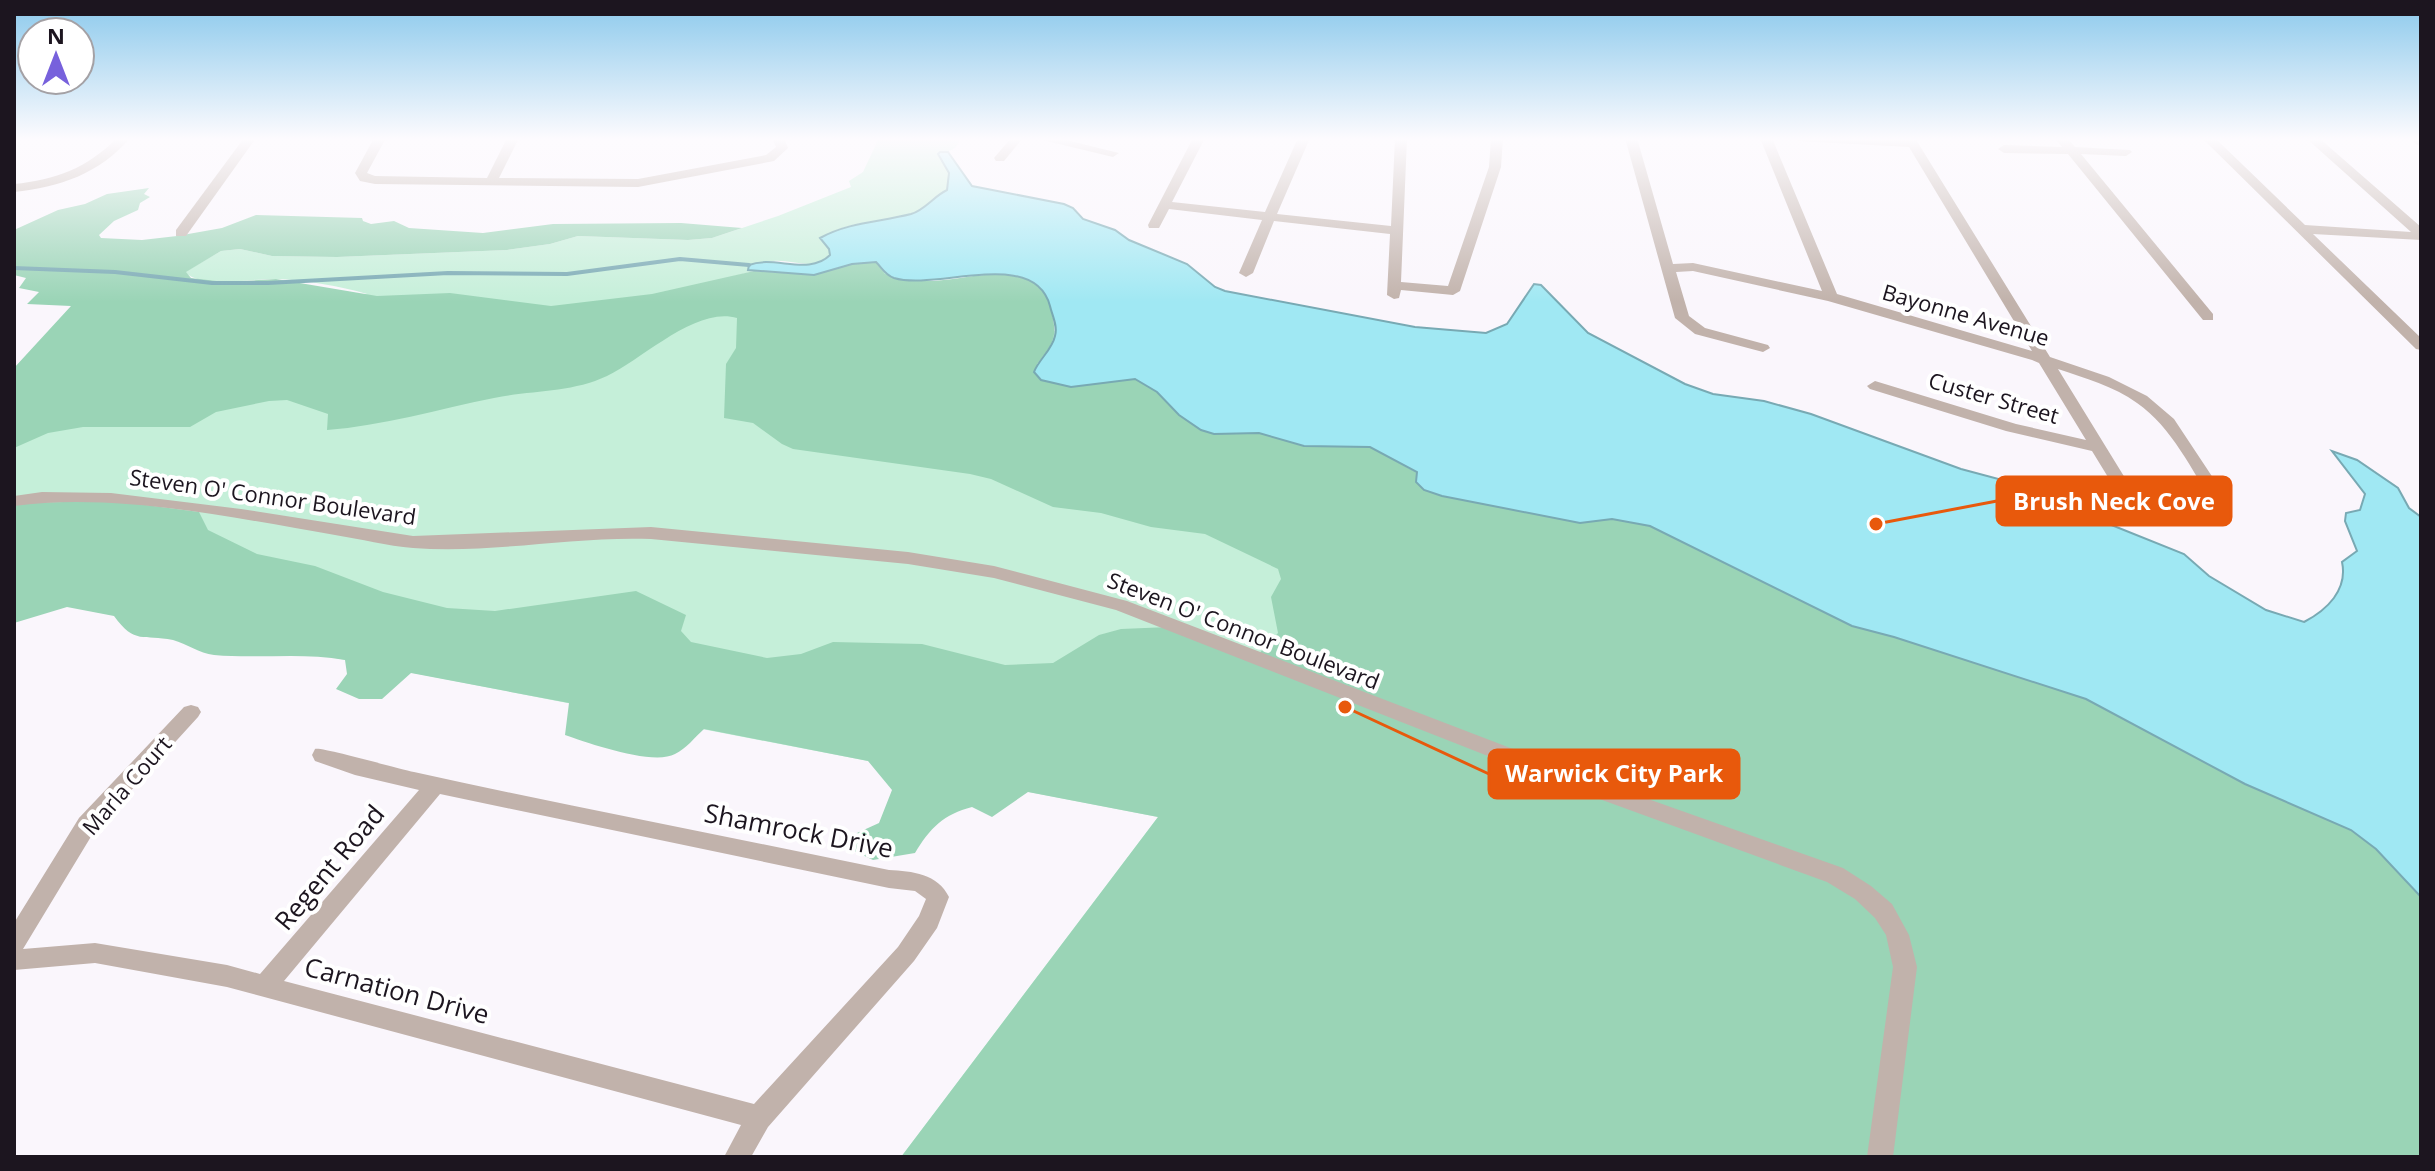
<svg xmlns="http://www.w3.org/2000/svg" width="2435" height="1171" font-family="'Open Sans',sans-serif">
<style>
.green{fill:#c5efd9}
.forest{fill:#9ad4b6}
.water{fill:#a0e8f3;stroke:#78a9b3;stroke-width:2}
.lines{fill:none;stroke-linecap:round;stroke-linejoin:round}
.stream{stroke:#78a9b3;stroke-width:4}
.street{fill:#c1b2ab;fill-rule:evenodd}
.labels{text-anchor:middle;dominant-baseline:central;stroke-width:8;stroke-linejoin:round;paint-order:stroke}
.street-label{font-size:22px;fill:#1c151f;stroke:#fff}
.near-street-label{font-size:26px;fill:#1c151f;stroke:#fff}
.leader{fill:none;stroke:#e8590c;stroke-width:3}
.callout-dot{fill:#e8590c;stroke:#fff;stroke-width:3}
.callout{fill:#e8590c;stroke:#e8590c;stroke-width:3}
.callout-label{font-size:24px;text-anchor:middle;font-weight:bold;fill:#fff}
</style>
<rect width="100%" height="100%" fill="#faf6fc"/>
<path class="green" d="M 879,138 L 960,138 C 959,149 949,152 940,152 L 949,173 L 947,190 C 934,196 925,210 911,214 C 880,222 848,221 820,238 L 829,249 L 830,255 C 813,272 793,259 773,261 C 765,262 755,267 748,270 L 754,271 L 712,282 L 882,268 L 1954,657 L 1996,669 L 2421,897 L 2421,1157 L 901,1157 L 1158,817 L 14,596 L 14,368 L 367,294 C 340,286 305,280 276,279 C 252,278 203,290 185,272 L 221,251 L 240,249 L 272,256 L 337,257 L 507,250 L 550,244 L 578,236 L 688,240 L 712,238 L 778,216 L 851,187 L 849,181 L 863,172 Z"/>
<path class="forest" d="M 149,188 L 144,194 L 150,197 L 140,203 L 138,210 L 114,221 L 99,235 L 101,238 L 142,240 L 177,236 L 222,228 L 256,215 L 362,218 L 363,221 L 371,224 L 394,221 L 409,228 L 483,233 L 553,224 L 681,223 L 742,228 L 712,238 L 688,240 L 578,236 L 550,244 L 507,250 L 337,257 L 272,256 L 240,249 L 221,251 L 186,272 L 191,278 L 225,282 L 276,279 L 377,296 L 450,293 L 551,306 L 652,294 L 754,271 L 814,275 L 852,264 L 876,262 L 885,274 C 901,277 917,281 934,281 C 973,279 1037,256 1051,309 C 1058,338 1054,342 1037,364 L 1119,380 L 1135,379 L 1157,392 L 1179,415 L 1202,430 L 1214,434 L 1259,433 L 1304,446 L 1370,447 L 1417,473 L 1416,482 L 1424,490 L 1442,496 L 1580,523 L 1612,519 L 1650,526 L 1852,626 L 1894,637 L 2086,699 L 2245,784 L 2351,830 L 2376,849 L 2421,897 L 2421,1157 L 901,1157 L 1158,817 L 1028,792 L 992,817 L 972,807 C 944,814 930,828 915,853 L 873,860 L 850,849 L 857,833 L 879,823 L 892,790 L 868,761 L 704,729 C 695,737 686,749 675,754 C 653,766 588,743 565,735 L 569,703 L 411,673 L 382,699 L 359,699 L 336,689 L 347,674 L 345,660 C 302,652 259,659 214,655 C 199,653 187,644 173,640 C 143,634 135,645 114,616 L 67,607 L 14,623 L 14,503 L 115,501 L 199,512 L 208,530 L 257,554 L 315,566 L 383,592 L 447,608 L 495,611 L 636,591 L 686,615 L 681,631 L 691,642 L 767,658 L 801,654 L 833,642 L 922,644 L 1005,665 L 1053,663 L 1099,635 L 1121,629 L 1169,627 L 1255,658 L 1278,633 L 1271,597 L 1281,579 L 1278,569 L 1205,534 L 1151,527 L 1101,513 L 1053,507 L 991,479 L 970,474 L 793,449 L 782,444 L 753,423 L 724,418 L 726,364 L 736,348 L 737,318 C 696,306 643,359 607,376 C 571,393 532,390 494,398 C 439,409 382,426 327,430 L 328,414 L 287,400 L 269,401 L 216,412 L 190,427 L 83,427 L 48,433 L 14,448 L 14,368 L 71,306 L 27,304 L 39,292 L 19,288 L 26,278 L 14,275 L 14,230 L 58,210 L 85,204 L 107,194 Z"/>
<path class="water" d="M 940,152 L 948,152 L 972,186 L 1064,204 L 1073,208 L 1083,219 L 1115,230 L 1129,240 L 1187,264 L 1215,287 L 1225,291 L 1415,327 L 1486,333 L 1507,324 L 1534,284 L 1541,285 L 1588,333 L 1685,384 L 1713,394 L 1764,401 L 1811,414 L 1961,469 L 2047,492 L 2094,518 L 2184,554 L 2209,576 L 2266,610 L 2304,622 C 2327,610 2348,590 2342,562 L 2357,551 L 2345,521 L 2346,513 L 2360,510 L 2365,494 L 2332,451 L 2357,460 L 2398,488 L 2409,508 L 2421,517 L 2421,897 L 2376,849 L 2351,830 L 2245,784 L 2086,699 L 1894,637 L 1852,626 L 1650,526 L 1612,519 L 1580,523 L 1442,496 L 1424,490 L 1416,482 L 1417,472 L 1370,447 L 1304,446 L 1259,433 L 1214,434 L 1201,430 L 1179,415 L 1157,392 L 1135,379 L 1071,387 L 1041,380 L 1034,372 C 1039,359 1052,350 1055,336 C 1058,326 1052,315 1050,306 C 1034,247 937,291 894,278 C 885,275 882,268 876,262 L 852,264 L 814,275 L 748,270 L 749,265 C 774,255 809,276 830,255 L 829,249 L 820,238 C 849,222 880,222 911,214 C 925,210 934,196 947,190 L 949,173 L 938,154 Z"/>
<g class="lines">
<path class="stream" d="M 14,268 L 115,272 L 212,283 L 268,283 L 448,273 L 567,274 L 680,259 L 749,265"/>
<g class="street">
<path d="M 117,138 L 130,138 C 99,174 60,187 14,192 L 14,184 C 56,180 87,168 117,138 Z"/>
<path d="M 244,138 L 256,138 L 186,236 L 176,236 L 176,230 Z"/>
<path d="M 374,138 L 386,138 L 367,173 L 375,176 L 487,178 L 507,138 L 519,138 L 499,178 L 638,179 L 766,155 L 776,147 L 772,138 L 784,138 L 788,148 L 774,161 L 638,187 L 375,184 L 360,181 L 355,173 Z"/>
<path d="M 1011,138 L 1023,138 L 1004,161 L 996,161 L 994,158 Z"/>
<path d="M 1034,138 L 1058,138 L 1119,153 L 1113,157 Z"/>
<path d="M 1193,138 L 1205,138 L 1172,202 L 1265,212 L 1298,138 L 1310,138 L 1277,214 L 1391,226 L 1395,138 L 1407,138 L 1401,282 L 1448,286 L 1489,167 L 1491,138 L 1503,138 L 1501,167 L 1460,291 L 1453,295 L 1401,290 L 1399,298 L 1394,299 L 1387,295 L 1390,234 L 1274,221 L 1253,273 L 1246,277 L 1239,273 L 1262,220 L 1169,209 L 1159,228 L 1149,228 L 1148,225 Z"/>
<path d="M 1625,138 L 1637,138 L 1673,264 L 1693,263 L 1822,291 L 1760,138 L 1772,138 L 1837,294 L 2032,351 L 1909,147 L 1798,141 L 1792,138 L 1915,138 L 2050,357 L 2109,377 L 2147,396 L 2174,419 L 2229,502 L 2227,506 L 2215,506 C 2192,471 2172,427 2137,403 C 2114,386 2084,378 2058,369 L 2125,478 L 2123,482 L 2111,482 L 2092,451 L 2006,431 L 1870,389 L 1867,386 L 1875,381 L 2016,424 L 2086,440 L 2039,363 L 2032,360 L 1828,301 L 1693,271 L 1676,272 L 1689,316 L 1705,328 L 1768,345 L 1770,348 L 1763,352 L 1695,334 L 1675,318 Z"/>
<path d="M 2055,138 L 2067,138 L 2075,147 L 2130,150 L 2132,152 L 2126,156 L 2081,154 L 2213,314 L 2213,320 L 2203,320 L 2068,154 L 2004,153 L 1998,149 L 2004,145 L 2062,147 Z"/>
<path d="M 2202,138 L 2215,138 L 2305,225 L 2411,232 L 2306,138 L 2319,138 L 2421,227 L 2421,240 L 2313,234 L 2421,338 L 2421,350 L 2416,349 Z"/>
<path d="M 2407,138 L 2421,138 L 2421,147 Z"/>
<path d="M 42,492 L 111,493 L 241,509 L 413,536 L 651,527 L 908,552 L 994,566 L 1127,601 L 1586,777 L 1843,868 L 1871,886 L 1892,904 L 1909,935 L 1917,967 L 1893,1157 L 1867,1157 L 1893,967 L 1886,935 L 1875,918 L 1855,899 L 1827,882 L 1572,789 L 1116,610 L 994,578 L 908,564 L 651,539 C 572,536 492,554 413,548 C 387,546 361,539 335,535 C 235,518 115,492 14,506 L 14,496 Z"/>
<path d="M 191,705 L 198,707 L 201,712 L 198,717 L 95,830 L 23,949 L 95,943 L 227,965 L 260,974 L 419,790 L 355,775 L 315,761 L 312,755 L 315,749 C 323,747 398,769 414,772 C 572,807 731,837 889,870 C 912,871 938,874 949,897 L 937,928 L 914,961 L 768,1127 L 751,1157 L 724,1157 L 741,1125 L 227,987 L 95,963 L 14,970 L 14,923 L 79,818 L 184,707 ZM 440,794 L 889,888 L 915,891 L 926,899 L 919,916 L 898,947 L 754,1104 L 284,981 Z"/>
</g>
</g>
<linearGradient id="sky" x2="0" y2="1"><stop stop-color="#8bc9ec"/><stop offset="0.46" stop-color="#fdfbfe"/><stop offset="1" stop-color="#fdfbfe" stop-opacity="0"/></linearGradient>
<rect width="2435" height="302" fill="url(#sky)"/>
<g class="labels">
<g class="street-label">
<text transform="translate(1966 314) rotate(16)">Bayonne Avenue</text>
<text transform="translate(1994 397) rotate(16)">Custer Street</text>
<text transform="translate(273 496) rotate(8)">Steven O' Connor Boulevard</text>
<text transform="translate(1244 630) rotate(21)">Steven O' Connor Boulevard</text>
<text transform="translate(126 785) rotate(-49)">Marla Court</text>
</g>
<g class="near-street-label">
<text transform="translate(799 830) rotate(11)">Shamrock Drive</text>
<text transform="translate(329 867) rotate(-50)">Regent Road</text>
<text transform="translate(397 990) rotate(15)">Carnation Drive</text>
</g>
</g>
<path class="leader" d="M1876 524L1997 501M1345 707L1489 774"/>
<g class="callout-dot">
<circle cx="1876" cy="524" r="8"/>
<circle cx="1345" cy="707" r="8"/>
</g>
<g class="callout">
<rect x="1997" y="477" width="234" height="48" rx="8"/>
<rect x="1489" y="750" width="250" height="48" rx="8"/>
</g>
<g class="callout-label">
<text x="2114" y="510">Brush Neck Cove</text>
<text x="1614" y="782">Warwick City Park</text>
</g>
<rect width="2435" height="1171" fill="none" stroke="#1c151f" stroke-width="32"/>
<g transform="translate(56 56)"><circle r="38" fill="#ffffff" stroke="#a4a1a5" stroke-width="2"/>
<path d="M0-6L14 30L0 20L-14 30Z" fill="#7761dc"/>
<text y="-12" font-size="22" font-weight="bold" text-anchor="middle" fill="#1c151f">N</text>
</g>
</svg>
